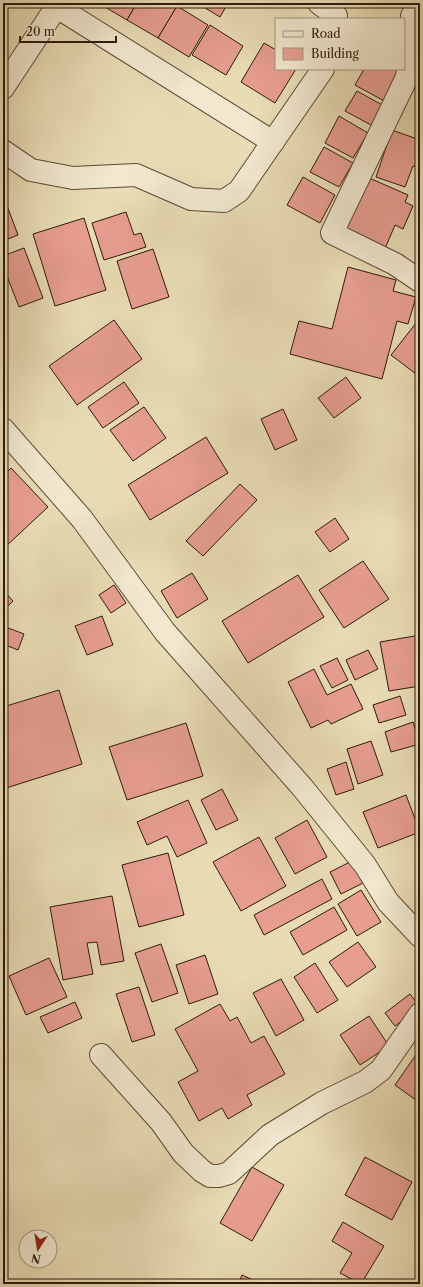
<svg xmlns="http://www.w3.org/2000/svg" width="423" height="1287" font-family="'Libre Caslon Text',serif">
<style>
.building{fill:#e79e91;stroke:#2d1a0b}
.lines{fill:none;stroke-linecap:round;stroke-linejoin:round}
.street-casing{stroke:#5c4a36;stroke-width:24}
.street{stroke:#f1e8cf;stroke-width:22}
</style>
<rect width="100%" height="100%" fill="#e9dcb5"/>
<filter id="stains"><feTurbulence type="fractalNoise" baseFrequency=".005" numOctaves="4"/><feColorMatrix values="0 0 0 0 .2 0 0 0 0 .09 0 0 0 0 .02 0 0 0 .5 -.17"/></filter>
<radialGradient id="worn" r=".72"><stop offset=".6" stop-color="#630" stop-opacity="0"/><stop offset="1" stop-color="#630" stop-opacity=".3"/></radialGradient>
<g class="building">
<path d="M 98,3 L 137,3 L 127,20 Z"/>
<path d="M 137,3 L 172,3 L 177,6 L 158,38 L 127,20 Z"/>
<path d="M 197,3 L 228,3 L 220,17 Z"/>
<path d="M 177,6 L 208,25 L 189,57 L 158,38 Z"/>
<path d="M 210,25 L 243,46 L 226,75 L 192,55 Z"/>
<path d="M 264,43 L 276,50 L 276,69 L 296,69 L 275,103 L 241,82 Z"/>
<path d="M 364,69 L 403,69 L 386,102 L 355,85 Z"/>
<path d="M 357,91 L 384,106 L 373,126 L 345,111 Z"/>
<path d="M 339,116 L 368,133 L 353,158 L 325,143 Z"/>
<path d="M 392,130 L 420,140 L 420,168 L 413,166 L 405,187 L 376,177 Z"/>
<path d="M 324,147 L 353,163 L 339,187 L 310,172 Z"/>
<path d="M 303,177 L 335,195 L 320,223 L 287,205 Z"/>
<path d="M 367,177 L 408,195 L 405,202 L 413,206 L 403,229 L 395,225 L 384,251 L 342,233 Z"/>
<path d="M 3,195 L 18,235 L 3,241 Z"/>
<path d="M 126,212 L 134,235 L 141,233 L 146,247 L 104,260 L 92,223 Z"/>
<path d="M 84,218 L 106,290 L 55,306 L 33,234 Z"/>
<path d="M 24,248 L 43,298 L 19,307 L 3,266 L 3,256 Z"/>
<path d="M 153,249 L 169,297 L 132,309 L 117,261 Z"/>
<path d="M 348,267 L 396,280 L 393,291 L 416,297 L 408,324 L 397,321 L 382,379 L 290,354 L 299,321 L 332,329 Z"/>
<path d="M 420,318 L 420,377 L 391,355 Z"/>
<path d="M 114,320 L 142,359 L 77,405 L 49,366 Z"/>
<path d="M 346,377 L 361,398 L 334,418 L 318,398 Z"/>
<path d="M 124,382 L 139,403 L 103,428 L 88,407 Z"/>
<path d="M 144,407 L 166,438 L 133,461 L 110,430 Z"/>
<path d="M 283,409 L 297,440 L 275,450 L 261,419 Z"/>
<path d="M 206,437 L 228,473 L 150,520 L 128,485 Z"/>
<path d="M 11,468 L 48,507 L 3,549 L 3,476 Z"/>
<path d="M 240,484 L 257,500 L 203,556 L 186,541 Z"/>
<path d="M 335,518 L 349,539 L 330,552 L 315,532 Z"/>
<path d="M 363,561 L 389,599 L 344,628 L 319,590 Z"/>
<path d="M 192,573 L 208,599 L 177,618 L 161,591 Z"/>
<path d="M 298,575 L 324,617 L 248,663 L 222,621 Z"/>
<path d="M 114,585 L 126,603 L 111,613 L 99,595 Z"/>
<path d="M 3,590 L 13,601 L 3,611 Z"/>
<path d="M 102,616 L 113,645 L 87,655 L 75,626 Z"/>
<path d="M 3,626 L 24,634 L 18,650 L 3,644 Z"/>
<path d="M 420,635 L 420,686 L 389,691 L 380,642 Z"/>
<path d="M 368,650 L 378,669 L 355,680 L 346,660 Z"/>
<path d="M 337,658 L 348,680 L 332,688 L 320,666 Z"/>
<path d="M 314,669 L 327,695 L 351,684 L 363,709 L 331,724 L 328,720 L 311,728 L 288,682 Z"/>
<path d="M 59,690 L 82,764 L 3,789 L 3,707 Z"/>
<path d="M 400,696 L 406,715 L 379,723 L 373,705 Z"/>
<path d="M 413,722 L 420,744 L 391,752 L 385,732 Z"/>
<path d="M 186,723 L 203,776 L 127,800 L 109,747 Z"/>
<path d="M 371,741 L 383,775 L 358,784 L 347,749 Z"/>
<path d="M 346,762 L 354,789 L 336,795 L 327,769 Z"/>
<path d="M 222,789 L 238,820 L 216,830 L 201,800 Z"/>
<path d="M 406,795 L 420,832 L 378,848 L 363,812 Z"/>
<path d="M 188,800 L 207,843 L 177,857 L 167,836 L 147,845 L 137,822 Z"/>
<path d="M 307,820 L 327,857 L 295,874 L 275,838 Z"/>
<path d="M 259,837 L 286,886 L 241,911 L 213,862 Z"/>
<path d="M 168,853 L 184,915 L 139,927 L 122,865 Z"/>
<path d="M 352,861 L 363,883 L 341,894 L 330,872 Z"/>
<path d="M 322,879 L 332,899 L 264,935 L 254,915 Z"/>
<path d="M 361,890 L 381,922 L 357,936 L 338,904 Z"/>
<path d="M 112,896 L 124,961 L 101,965 L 97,942 L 87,943 L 93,974 L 63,980 L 50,907 Z"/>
<path d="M 334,907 L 347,930 L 303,955 L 290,932 Z"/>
<path d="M 358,942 L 376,967 L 347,987 L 329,962 Z"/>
<path d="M 161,944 L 178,993 L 152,1002 L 135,953 Z"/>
<path d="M 205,955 L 218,994 L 189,1004 L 176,965 Z"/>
<path d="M 49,958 L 67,997 L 26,1015 L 9,976 Z"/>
<path d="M 315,963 L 338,1000 L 317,1013 L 294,977 Z"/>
<path d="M 281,979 L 304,1020 L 276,1036 L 253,993 Z"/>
<path d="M 139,987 L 155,1035 L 132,1042 L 116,994 Z"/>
<path d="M 410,994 L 420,1007 L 395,1026 L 385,1013 Z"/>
<path d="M 75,1002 L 82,1018 L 48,1033 L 40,1017 Z"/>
<path d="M 220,1004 L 230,1021 L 237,1017 L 251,1043 L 264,1036 L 285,1074 L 247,1095 L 252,1105 L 228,1119 L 222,1108 L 199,1121 L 178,1082 L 198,1071 L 175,1029 Z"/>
<path d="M 369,1016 L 389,1046 L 360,1065 L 340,1035 Z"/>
<path d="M 420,1049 L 420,1103 L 395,1085 Z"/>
<path d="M 365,1157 L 412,1182 L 392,1220 L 345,1195 Z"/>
<path d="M 252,1167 L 284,1185 L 252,1241 L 220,1223 Z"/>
<path d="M 343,1222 L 384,1246 L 361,1284 L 340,1273 L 352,1253 L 332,1241 Z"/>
<path d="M 242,1275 L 262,1284 L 238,1284 Z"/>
</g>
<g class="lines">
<g class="street-casing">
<g id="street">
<path d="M 319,3 L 336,16 L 336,19"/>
<path d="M 419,3 L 412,16 L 411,40 L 407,77 L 332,233 L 395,264 L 420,281"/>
<path d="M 57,7 L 273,142"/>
<path d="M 3,88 L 59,3"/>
<path d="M 3,151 L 31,170 L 73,178 L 136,175 L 191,199 L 224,201 L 239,191 L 323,69"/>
<path d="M 3,429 L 82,519 L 165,632 L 302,787 L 365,865 L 388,902 L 420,936"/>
<path d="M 101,1055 L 161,1122 L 183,1153 L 202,1171 L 210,1176 L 219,1176 L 229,1173 L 270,1135 L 322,1103 L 365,1082 L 381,1070 L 420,1014"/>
</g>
</g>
<use href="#street" class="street"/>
</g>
<rect width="423" height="1287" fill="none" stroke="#e9dcb5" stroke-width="16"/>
<rect x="4" y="4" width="415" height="1279" fill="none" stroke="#2d1a0b" stroke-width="2"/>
<rect x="8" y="8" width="407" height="1271" fill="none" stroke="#2d1a0b"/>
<rect x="275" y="18" width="130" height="52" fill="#f1e8cf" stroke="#a39681"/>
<rect x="283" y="31" width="20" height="6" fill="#f1e8cf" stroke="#a39681"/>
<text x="311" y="38" font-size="12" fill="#2d1a0b">Road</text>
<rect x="283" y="48" width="20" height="12" fill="#e79e91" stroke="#a39681"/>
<text x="311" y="58" font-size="12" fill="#2d1a0b">Building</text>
<g transform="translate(38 1249) rotate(192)"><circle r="19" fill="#f1e8cf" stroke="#a39681"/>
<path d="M0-3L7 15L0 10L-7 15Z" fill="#8f2418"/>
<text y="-6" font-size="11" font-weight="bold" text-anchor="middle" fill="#2d1a0b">N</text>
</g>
<path d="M20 36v6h96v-6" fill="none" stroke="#2d1a0b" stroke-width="2"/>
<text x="26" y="36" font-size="12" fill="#2d1a0b" stroke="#f1e8cf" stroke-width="3" paint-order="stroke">20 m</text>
<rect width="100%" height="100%" filter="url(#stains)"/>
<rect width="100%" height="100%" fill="url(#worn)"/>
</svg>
